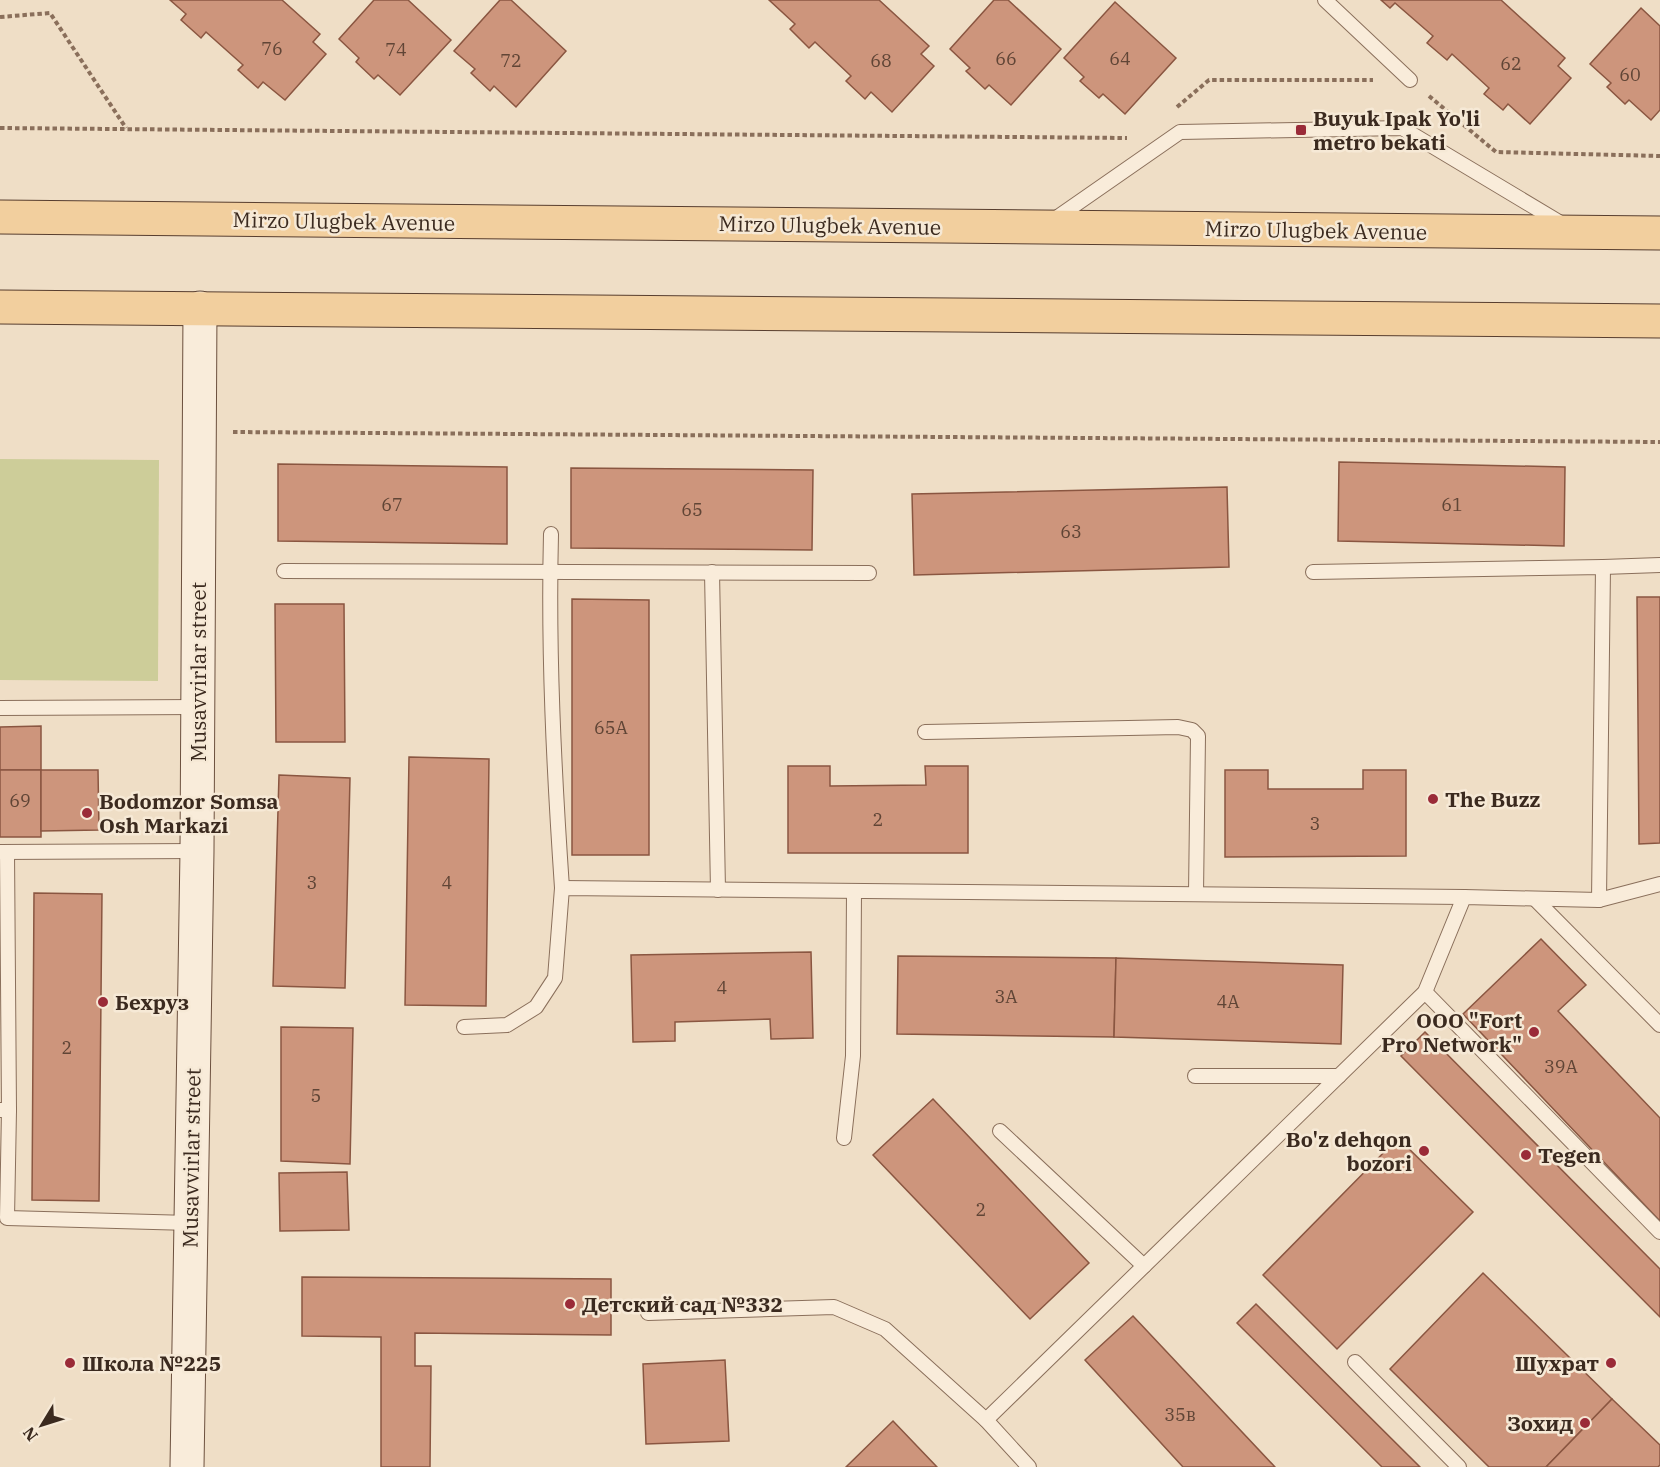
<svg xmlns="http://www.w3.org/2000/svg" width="1660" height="1467" font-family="'IBM Plex Serif',serif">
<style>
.green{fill:#cdcd99}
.building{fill:#cd957c;stroke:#8a5641;stroke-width:1.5}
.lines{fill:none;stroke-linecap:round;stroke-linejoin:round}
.lane-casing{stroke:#8a6f5b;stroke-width:16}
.secondary-casing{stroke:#6c503e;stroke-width:35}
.primary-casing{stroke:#583e2f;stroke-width:35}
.path{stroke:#8a6f5b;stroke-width:4;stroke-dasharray:4.5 3;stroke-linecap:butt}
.lane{stroke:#f9ecda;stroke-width:14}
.secondary{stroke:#f9ecda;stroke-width:33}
.primary{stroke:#f2cf9e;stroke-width:33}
.poi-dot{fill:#9a2b38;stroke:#f6e9d6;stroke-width:2}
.labels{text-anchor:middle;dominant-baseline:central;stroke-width:5;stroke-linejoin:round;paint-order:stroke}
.number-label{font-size:18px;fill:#604536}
.poi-label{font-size:21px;font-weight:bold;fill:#3b2a1f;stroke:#f6e9d6;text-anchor:start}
.street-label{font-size:21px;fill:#3b2a1f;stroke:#f6e9d6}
</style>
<rect width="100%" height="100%" fill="#efdec6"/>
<path class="green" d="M 0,459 L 159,460 L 158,681 L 0,680 Z"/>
<g class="building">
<path d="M 170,0 L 282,0 L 320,34 L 313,42 L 326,54 L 285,100 L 263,82 L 258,88 L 238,70 L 243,65 L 206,32 L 201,38 L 181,20 L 186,14 Z"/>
<path d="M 374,0 L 408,0 L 451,40 L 400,95 L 378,75 L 374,79 L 356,62 L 359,58 L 339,39 Z"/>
<path d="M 500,0 L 511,0 L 566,51 L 516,107 L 494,86 L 490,91 L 471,73 L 475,69 L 454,51 Z"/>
<path d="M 769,0 L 879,0 L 929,46 L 921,54 L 934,66 L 892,112 L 871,92 L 865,99 L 846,81 L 851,76 L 815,42 L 809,48 L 790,29 L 795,24 Z"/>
<path d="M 994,0 L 1008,0 L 1061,49 L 1011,105 L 989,85 L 985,89 L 966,71 L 970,68 L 950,49 Z"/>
<path d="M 1381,0 L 1501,0 L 1565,58 L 1558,66 L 1571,78 L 1530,124 L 1508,104 L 1503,110 L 1484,94 L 1489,88 L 1452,54 L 1447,60 L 1427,43 L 1433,36 L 1395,3 L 1390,8 Z"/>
<path d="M 1115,2 L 1176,58 L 1125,114 L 1103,94 L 1099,98 L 1080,81 L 1084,77 L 1064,58 Z"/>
<path d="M 1641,8 L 1660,26 L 1660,110 L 1651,120 L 1629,100 L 1625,104 L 1607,87 L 1611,83 L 1590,64 Z"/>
<path d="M 1339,462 L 1565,467 L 1564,546 L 1338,541 Z"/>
<path d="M 278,464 L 507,467 L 507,544 L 278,541 Z"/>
<path d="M 571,468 L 813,470 L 812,550 L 571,548 Z"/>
<path d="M 1227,487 L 1229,567 L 914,575 L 912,494 Z"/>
<path d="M 1637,597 L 1660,597 L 1660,843 L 1639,844 Z"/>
<path d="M 572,599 L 649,600 L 649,855 L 572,855 Z"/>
<path d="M 275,604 L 344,604 L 345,742 L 276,742 Z"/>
<path d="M 41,726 L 41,770 L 0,770 L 0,727 Z"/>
<path d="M 409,757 L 489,759 L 486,1006 L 405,1005 Z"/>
<path d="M 788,766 L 830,766 L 830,786 L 926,785 L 925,766 L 968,766 L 968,853 L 788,853 Z"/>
<rect x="0" y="770" width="41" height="67"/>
<path d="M 41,770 L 98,770 L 99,830 L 41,831 Z"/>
<path d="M 1225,770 L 1268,770 L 1268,789 L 1363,789 L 1363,770 L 1406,770 L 1406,856 L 1225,857 Z"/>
<path d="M 279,775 L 350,778 L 345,988 L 273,986 Z"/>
<path d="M 34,893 L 102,894 L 99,1201 L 32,1200 Z"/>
<path d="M 1541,939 L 1586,985 L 1558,1011 L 1660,1118 L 1660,1221 L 1463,1014 Z"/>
<path d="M 811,952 L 813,1038 L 771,1039 L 770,1019 L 675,1022 L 675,1041 L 633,1042 L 631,955 Z"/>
<path d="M 898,956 L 1116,958 L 1114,1037 L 897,1034 Z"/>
<path d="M 1116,958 L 1343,965 L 1341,1044 L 1114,1037 Z"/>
<path d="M 281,1027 L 353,1028 L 350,1164 L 281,1161 Z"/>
<path d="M 1425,1032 L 1660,1269 L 1660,1317 L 1401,1056 Z"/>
<path d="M 933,1099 L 1089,1263 L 1030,1319 L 873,1155 Z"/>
<path d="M 1398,1138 L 1473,1212 L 1337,1349 L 1263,1275 Z"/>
<path d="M 347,1172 L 349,1230 L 280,1231 L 279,1173 Z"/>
<path d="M 1483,1273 L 1612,1399 L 1546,1467 L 1489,1467 L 1390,1369 Z"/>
<path d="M 302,1277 L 611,1279 L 611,1335 L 415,1333 L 415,1366 L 431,1366 L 430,1467 L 381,1467 L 381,1337 L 302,1336 Z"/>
<path d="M 1256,1304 L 1420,1467 L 1382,1467 L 1237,1323 Z"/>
<path d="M 1133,1316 L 1275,1467 L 1183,1467 L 1085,1360 Z"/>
<path d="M 725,1360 L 729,1441 L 646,1444 L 643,1364 Z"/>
<path d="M 1612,1399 L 1660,1445 L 1660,1465 L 1658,1467 L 1546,1467 Z"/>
<path d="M 893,1421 L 937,1467 L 846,1467 Z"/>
</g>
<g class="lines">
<g class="lane-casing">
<g id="lane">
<path d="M 1325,0 L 1410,80"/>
<path d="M 1052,221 L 1180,132 L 1402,128 L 1564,225"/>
<path d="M 551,534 C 548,652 554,770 562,888"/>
<path d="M 1603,567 L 1660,565"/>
<path d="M 284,571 L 869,573"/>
<path d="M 712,572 L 718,890"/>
<path d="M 1313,572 L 1603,567 L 1599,900"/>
<path d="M 0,708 L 198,707"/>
<path d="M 925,732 L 1178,727 L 1192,730 L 1198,736 L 1196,894"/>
<path d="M 0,852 L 197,851"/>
<path d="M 7,852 L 9,1110"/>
<path d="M 1535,899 L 1660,1025"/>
<path d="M 1425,992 L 1660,1232"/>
<path d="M 464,1027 L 507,1025 L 536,1007 L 555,978 L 562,888 L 1464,897"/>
<path d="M 1195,1076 L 1339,1076"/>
<path d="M 0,1110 L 9,1110 L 7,1218 L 190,1223"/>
<path d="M 1000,1131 L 1144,1266"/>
<path d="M 844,1138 L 853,1056 L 854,891"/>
<path d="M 648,1313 L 834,1307 L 885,1329 L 986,1420"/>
<path d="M 1355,1362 L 1459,1467"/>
<path d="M 1029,1467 L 986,1420 L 1425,992 L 1464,897 L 1599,900 L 1660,884"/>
</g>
</g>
<g class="secondary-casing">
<path id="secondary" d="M 187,1467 L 197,851 L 200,308"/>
</g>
<g class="primary-casing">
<g id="primary">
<path d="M 0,217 L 1660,233"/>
<path d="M 0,307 L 1660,321"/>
</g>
</g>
<g class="path">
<path d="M 0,17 L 50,13 L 126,128"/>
<path d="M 1429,96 L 1496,152 L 1660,156"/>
<path d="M 1177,107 L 1209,80 L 1373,80"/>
<path d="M 0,128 L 1127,138"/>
<path d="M 233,432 L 1660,442"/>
</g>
<use href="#lane" class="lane"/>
<use href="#secondary" class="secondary"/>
<use href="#primary" class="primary"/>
</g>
<g class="poi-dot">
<rect x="1295" y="124" width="12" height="12" rx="3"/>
<circle cx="1433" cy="799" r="6"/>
<circle cx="87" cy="813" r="6"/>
<circle cx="103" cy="1002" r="6"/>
<circle cx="1534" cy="1032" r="6"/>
<circle cx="1424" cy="1151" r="6"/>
<circle cx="1526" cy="1155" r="6"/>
<circle cx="570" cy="1304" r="6"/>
<circle cx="70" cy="1363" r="6"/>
<circle cx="1611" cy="1363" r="6"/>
<circle cx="1585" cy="1423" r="6"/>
</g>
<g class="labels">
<g class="number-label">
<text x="272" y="48">76</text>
<text x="396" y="49">74</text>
<text x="1006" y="58">66</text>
<text x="1120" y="58">64</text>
<text x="511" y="60">72</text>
<text x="881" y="60">68</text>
<text x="1511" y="63">62</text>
<text x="1630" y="74">60</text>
<text x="392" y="504">67</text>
<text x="1452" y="504">61</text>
<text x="692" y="509">65</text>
<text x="1071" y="531">63</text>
<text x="611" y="727">65А</text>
<text x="20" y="800">69</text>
<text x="878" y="819">2</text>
<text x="1315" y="823">3</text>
<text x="312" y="882">3</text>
<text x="447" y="882">4</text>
<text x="722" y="987">4</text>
<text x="1006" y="996">3А</text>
<text x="1228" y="1001">4А</text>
<text x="67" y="1047">2</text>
<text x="1561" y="1066">39A</text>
<text x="316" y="1095">5</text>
<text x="981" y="1209">2</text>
<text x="1180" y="1414">35в</text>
</g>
<g class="poi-label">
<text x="1313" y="118">Buyuk Ipak Yo'li<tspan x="1313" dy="24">metro bekati</tspan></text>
<text x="1445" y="799">The Buzz</text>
<text x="99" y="801">Bodomzor Somsa<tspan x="99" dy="24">Osh Markazi</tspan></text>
<text x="115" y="1002">Бехруз</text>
<text x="1522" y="1020" text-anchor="end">ООО "Fort<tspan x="1522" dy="24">Pro Network"</tspan></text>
<text x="1412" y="1139" text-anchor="end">Bo'z dehqon<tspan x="1412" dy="24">bozori</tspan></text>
<text x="1538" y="1155">Tegen</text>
<text x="582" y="1304">Детский сад №332</text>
<text x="82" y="1363">Школа №225</text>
<text x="1599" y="1363" text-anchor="end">Шухрат</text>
<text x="1573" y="1423" text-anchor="end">Зохид</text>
</g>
<g class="street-label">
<text transform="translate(344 221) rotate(1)">Mirzo Ulugbek Avenue</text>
<text transform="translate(830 225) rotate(1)">Mirzo Ulugbek Avenue</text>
<text transform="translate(1316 230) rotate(1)">Mirzo Ulugbek Avenue</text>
<text transform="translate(198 672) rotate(-90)">Musavvirlar street</text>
<text transform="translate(191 1158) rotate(-89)">Musavvirlar street</text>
</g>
</g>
<g transform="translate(42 1425) rotate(232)" stroke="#f6e9d6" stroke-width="4.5" paint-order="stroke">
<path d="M0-4.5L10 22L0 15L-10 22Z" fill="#3b2a1f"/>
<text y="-9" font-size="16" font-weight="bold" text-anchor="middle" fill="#3b2a1f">N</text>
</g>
</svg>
